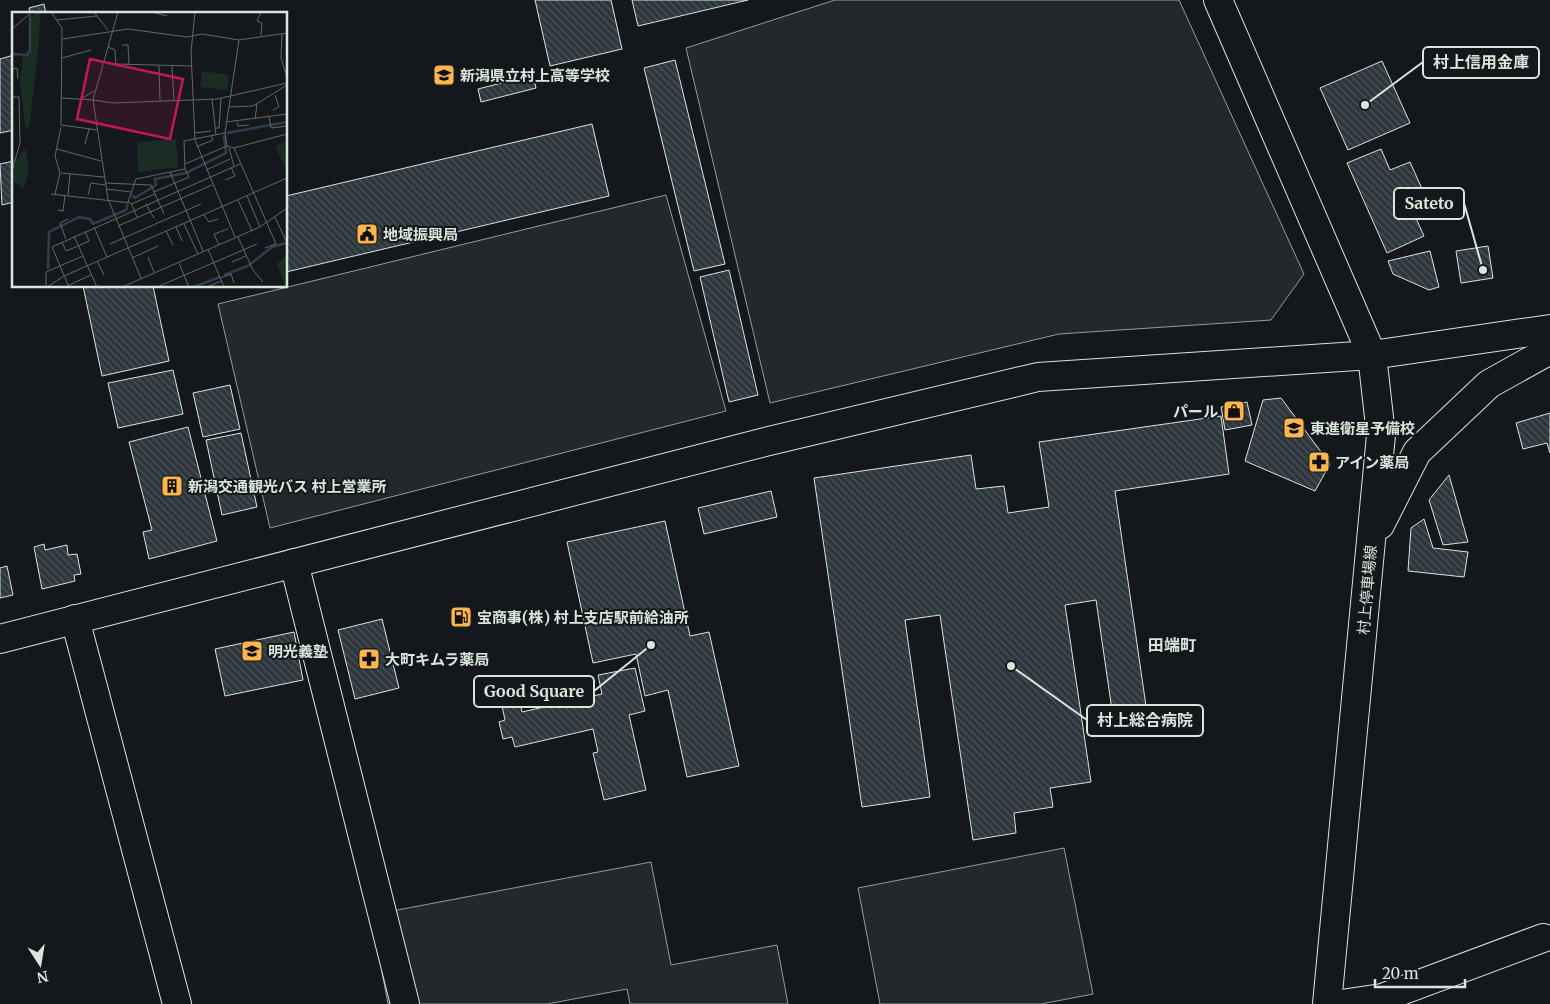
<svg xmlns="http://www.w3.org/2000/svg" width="1550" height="1004" font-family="Merriweather,'Noto Sans JP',serif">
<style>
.parking{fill:#24282b;stroke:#939e99}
.building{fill:url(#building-back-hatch);stroke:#d8e6dc}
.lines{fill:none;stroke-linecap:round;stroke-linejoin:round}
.minor-casing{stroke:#d8e6dc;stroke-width:30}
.major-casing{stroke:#d8e6dc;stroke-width:30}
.minor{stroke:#14181c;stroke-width:28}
.major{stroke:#14181c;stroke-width:28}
.labels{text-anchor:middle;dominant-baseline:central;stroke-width:4;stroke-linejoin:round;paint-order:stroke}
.poi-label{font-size:15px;font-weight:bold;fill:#d8e6dc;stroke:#14181c;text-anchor:start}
.street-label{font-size:15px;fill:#d8e6dc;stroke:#14181c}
.neighbourhood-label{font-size:16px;font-weight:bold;fill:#d8e6dc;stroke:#14181c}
.inset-river{fill:none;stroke:#2f3f4d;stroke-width:2.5}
.inset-road{fill:none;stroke:#626a69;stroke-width:1}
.view{fill:#c2185b;fill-opacity:0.15;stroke:#c2185b;stroke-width:2.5}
.inset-edge{fill:none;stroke:#d8e6dc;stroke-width:2.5}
.leader{fill:none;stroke:#d8e6dc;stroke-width:2}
.callout-dot{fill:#d8e6dc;stroke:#14181c;stroke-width:2}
.callout{fill:#14181c;stroke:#d8e6dc;stroke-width:2}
.callout-label{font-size:16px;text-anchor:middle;font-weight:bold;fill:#d8e6dc}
</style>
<defs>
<pattern id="building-back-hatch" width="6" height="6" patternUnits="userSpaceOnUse" patternTransform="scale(1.25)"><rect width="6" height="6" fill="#2c363c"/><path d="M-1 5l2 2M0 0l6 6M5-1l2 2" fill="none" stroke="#4a5358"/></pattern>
</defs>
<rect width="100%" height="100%" fill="#14181c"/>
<g class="parking">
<path d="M 835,0 L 1179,0 L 1304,274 L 1271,320 L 1059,334 L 770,403 L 686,48 Z"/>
<path d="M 666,195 L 726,411 L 270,528 L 218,304 Z"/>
<path d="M 1064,848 L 1093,994 L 1041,1004 L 880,1004 L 858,888 Z"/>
<path d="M 651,862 L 671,965 L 777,945 L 788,1004 L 630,1004 L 627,989 L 547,1004 L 388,1004 L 371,915 Z"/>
</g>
<g class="building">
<path d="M 535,0 L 611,0 L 622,49 L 550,66 Z"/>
<path d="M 632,0 L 748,0 L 638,26 Z"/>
<path d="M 44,4 L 46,14 L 30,14 L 29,8 Z"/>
<path d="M 14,55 L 14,130 L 0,133 L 0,59 Z"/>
<path d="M 675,60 L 725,264 L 694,271 L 644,68 Z"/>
<path d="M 1382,61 L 1410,123 L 1348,150 L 1320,88 Z"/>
<path d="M 533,75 L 536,88 L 481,102 L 478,89 Z"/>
<path d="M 592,124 L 609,196 L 286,272 L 286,196 Z"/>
<path d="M 1381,149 L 1390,170 L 1410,162 L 1431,209 L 1415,216 L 1424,236 L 1387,253 L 1347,163 Z"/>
<path d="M 14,161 L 14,202 L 2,205 L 0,164 Z"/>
<path d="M 1488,246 L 1493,278 L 1461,283 L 1456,251 Z"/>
<path d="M 1430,251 L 1439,287 L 1429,290 L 1393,274 L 1388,261 Z"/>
<path d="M 729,270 L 758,395 L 729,402 L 700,277 Z"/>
<path d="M 83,286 L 153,286 L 169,361 L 102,376 Z"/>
<path d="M 173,370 L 183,414 L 118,428 L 108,383 Z"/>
<path d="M 230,385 L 240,429 L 203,437 L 193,393 Z"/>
<path d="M 1281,398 L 1330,464 L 1315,491 L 1245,461 L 1263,400 Z"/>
<path d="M 1247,402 L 1252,425 L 1225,430 L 1221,407 Z"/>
<path d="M 1550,413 L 1550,453 L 1547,443 L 1523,449 L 1516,423 Z"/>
<path d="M 1221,416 L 1229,474 L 1115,491 L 1147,713 L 1113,717 L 1096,600 L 1065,605 L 1091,782 L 1050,788 L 1053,807 L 1014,813 L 1016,833 L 973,840 L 940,615 L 905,620 L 930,797 L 862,807 L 814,478 L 971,455 L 976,489 L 1004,486 L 1008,513 L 1049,507 L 1039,442 Z"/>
<path d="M 188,427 L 217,541 L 149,559 L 143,532 L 152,530 L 129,442 Z"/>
<path d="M 241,433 L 257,507 L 222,515 L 206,440 Z"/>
<path d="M 1449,475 L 1468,542 L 1443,545 L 1429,500 Z"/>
<path d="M 771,491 L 777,517 L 704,534 L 698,508 Z"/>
<path d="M 1424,519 L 1433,548 L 1468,552 L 1464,577 L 1408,571 L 1411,528 Z"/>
<path d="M 665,521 L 690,636 L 709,632 L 739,766 L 687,777 L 668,690 L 645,696 L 636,654 L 593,663 L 567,542 Z"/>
<path d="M 44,544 L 45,550 L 67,545 L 68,555 L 77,554 L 81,574 L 74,575 L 75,581 L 42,589 L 34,547 Z"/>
<path d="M 7,566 L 13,595 L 0,598 L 0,568 Z"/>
<path d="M 382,619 L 399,688 L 355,699 L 338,630 Z"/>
<path d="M 294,632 L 303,680 L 225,696 L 215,649 Z"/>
<path d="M 635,668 L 645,711 L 629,715 L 646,790 L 604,800 L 593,753 L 598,752 L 593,729 L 515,747 L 512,737 L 503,739 L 499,722 L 505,720 L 500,697 L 518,693 L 522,712 L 602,694 L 598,675 Z"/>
</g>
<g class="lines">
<g class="minor-casing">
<g id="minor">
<path d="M 294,563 L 405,1004"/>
<path d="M 75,619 L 177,1004"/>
<path d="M 0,639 L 765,442 L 1038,377 L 1372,355 L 1218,0"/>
<path d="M 1341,1004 L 1382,998 L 1543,938"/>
</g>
</g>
<g class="major-casing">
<g id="major">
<path d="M 1380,525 L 1417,452 L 1489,384 L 1550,350"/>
<path d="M 1327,1004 L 1381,435 L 1372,355 L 1550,329"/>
</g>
</g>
<use href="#minor" class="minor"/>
<use href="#major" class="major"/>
</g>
<defs>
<g id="school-square" transform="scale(1.125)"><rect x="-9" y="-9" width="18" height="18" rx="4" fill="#ffb74d" stroke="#14181c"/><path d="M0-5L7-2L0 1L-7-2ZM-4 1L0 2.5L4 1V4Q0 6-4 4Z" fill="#111"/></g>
<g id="civic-square" transform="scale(1.125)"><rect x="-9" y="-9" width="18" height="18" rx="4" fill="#ffb74d" stroke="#14181c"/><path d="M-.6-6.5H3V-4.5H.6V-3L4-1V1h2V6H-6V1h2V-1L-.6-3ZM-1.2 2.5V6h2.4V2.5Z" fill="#111"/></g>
<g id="shop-square" transform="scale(1.125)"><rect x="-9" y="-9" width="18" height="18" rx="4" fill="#ffb74d" stroke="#14181c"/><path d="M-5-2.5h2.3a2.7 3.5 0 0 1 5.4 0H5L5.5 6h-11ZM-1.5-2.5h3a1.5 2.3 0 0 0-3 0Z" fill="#111"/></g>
<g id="pharmacy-square" transform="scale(1.125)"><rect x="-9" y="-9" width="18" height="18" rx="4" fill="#ffb74d" stroke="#14181c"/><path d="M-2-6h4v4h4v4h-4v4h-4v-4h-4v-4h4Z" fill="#111"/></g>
<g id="building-square" transform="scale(1.125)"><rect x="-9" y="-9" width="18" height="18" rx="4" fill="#ffb74d" stroke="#14181c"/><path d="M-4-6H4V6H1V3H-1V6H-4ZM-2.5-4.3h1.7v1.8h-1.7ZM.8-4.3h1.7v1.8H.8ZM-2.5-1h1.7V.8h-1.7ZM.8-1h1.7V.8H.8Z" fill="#111"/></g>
<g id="fuel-square" transform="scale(1.125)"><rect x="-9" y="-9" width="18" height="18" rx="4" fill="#ffb74d" stroke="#14181c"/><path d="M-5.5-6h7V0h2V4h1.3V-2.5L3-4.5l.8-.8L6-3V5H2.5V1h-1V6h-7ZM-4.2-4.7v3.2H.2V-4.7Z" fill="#111"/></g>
</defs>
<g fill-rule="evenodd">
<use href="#school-square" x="444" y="75"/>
<use href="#civic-square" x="367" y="234"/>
<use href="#shop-square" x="1234" y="411"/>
<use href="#school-square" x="1294" y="428"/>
<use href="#pharmacy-square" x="1319" y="462"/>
<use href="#building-square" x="172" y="486"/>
<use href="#fuel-square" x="461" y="617"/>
<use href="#school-square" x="252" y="651"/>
<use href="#pharmacy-square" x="369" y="659"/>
</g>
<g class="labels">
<g class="poi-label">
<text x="460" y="75">新潟県立村上高等学校</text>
<text x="383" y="234">地域振興局</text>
<text x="1218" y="411" text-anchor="end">パール</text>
<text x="1310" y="428">東進衛星予備校</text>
<text x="1335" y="462">アイン薬局</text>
<text x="188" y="486">新潟交通観光バス 村上営業所</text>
<text x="477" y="617">宝商事(株) 村上支店駅前給油所</text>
<text x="268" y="651">明光義塾</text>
<text x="385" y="659">大町キムラ薬局</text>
</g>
<g class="street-label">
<text transform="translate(1367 590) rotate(-85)">村上停車場線</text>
</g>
<g class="neighbourhood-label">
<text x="1172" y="645">田端町</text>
</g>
</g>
<g transform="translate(12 12)">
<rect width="275" height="275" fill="#14181c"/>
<path d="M 24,0 L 28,0 L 27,30 L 18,109 L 14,119 L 8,73 L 11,43 L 17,38 L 17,7 ZM 11,138 L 14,138 L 17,158 L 12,177 L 2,170 L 2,155 ZM 275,243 L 275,275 L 273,275 L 265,252 Z" fill="#1a2d24"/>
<path d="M 190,59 L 217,63 L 215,78 L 188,75 ZM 164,127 L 166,155 L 126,160 L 125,130 ZM 275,129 L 275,160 L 263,134 Z" fill="#1a2d24"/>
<path class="inset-river" d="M 0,42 L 15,43 L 18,40 L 18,3M 215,121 L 275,110M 120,183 L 123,186 L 144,173 L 143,167 L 174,161 L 214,141 L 212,123M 36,257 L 37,220 L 67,205 L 78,207 L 81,212 L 114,198 L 116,192M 212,263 L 236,254 L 260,235 L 274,231M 181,275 L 208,265"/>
<path class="inset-road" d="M 39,0 L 50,16 L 49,113 L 86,118M 82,0 L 96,18M 139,0 L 155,4M 183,0 L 179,40 L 183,128 L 223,225M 249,0 L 245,9 L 250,11 L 249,23M 45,8 L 85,4M 0,17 L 20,0M 270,22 L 269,46 L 275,65M 51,27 L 116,17 L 175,25 L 190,22 L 227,28 L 275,21M 227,28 L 213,121 L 215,134 L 222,136 L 275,122M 110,33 L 116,33 L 117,53M 96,35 L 103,38 L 104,52 L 180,54M 50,46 L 79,38M 147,54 L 148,89M 160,54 L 162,89M 0,57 L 5,56 L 6,67M 0,85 L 7,85 L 8,131 L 0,159M 50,86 L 81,88 L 106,0M 69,87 L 82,79M 200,87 L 204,123M 217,95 L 241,94 L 275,73M 261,98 L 267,95 L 263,83M 257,105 L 259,116 L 275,114M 243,107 L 245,92M 214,110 L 275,102M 225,110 L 226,114 L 237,113M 203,116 L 207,116 L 209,86M 182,121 L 199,119M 73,132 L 77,117M 184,135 L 201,128 L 199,124M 217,136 L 222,154M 222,136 L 264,232 L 253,236M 45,137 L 89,149M 173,152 L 215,134M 194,158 L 218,147M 158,160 L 191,239M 49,161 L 92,165M 213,168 L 223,164 L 219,155M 93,171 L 139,173 L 152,202M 94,177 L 119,180M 142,180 L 177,165 L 173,157M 39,182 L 119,191 L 125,205M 43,182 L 48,161 L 43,144 L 49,115M 56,183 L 58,162M 76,183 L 79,171 L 93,173M 235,184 L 248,215M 226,188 L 240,219M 116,190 L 124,167 L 173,157 L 172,129 L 213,121M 119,192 L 143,182M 134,192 L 142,206M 46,198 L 51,199 L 53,183M 192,203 L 197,210 L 206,207M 263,205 L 275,231M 172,212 L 186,242M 106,214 L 200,173M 82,215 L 95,245M 164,215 L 170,229M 154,219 L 161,233M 62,224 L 85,275M 226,225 L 241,258 L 251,270M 54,227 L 48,211 L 56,207M 50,230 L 54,239 L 66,234 L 77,229 L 73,219M 98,232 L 189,192M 207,233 L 202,222 L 216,217M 196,237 L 212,275M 136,245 L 142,260M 120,246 L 146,234M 85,249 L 92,263M 220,250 L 234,244M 167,251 L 177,275M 129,266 L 96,187 L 81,88 L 101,91 L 205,87 L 275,71M 208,266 L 219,262 L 222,271M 34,275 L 34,260 L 71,244M 35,275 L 52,264 L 275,166M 53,275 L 79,263M 57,275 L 40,235 L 228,152M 110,275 L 248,215 L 275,196M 145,275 L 245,232M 195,275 L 209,269"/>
<path class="view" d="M 78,47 L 171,67 L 158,127 L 65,107 Z"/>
<rect width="275" height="275" class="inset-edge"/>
</g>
<path class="leader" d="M1365 105L1423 62M1483 270L1464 203M651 645L594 691M1011 666L1087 720"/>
<g class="callout-dot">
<circle cx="1365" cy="105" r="5"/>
<circle cx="1483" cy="270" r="5"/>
<circle cx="651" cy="645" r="5"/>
<circle cx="1011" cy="666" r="5"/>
</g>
<g class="callout">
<rect x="1423" y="47" width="116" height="31" rx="5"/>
<rect x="1394" y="188" width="70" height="31" rx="5"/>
<rect x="474" y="676" width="120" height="31" rx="5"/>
<rect x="1087" y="705" width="116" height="31" rx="5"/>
</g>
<g class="callout-label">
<text x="1481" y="68">村上信用金庫</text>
<text x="1429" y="209">Sateto</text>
<text x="534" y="697">Good Square</text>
<text x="1145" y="726">村上総合病院</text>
</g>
<g transform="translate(40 964) rotate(168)" stroke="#14181c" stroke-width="4" paint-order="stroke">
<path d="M0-4L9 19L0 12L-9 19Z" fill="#d8e6dc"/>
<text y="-8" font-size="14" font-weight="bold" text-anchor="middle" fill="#d8e6dc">N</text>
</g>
<path d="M1375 979v8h90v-8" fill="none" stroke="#d8e6dc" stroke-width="2.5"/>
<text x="1382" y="979" font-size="15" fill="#d8e6dc" stroke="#14181c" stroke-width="4" paint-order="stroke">20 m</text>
</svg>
